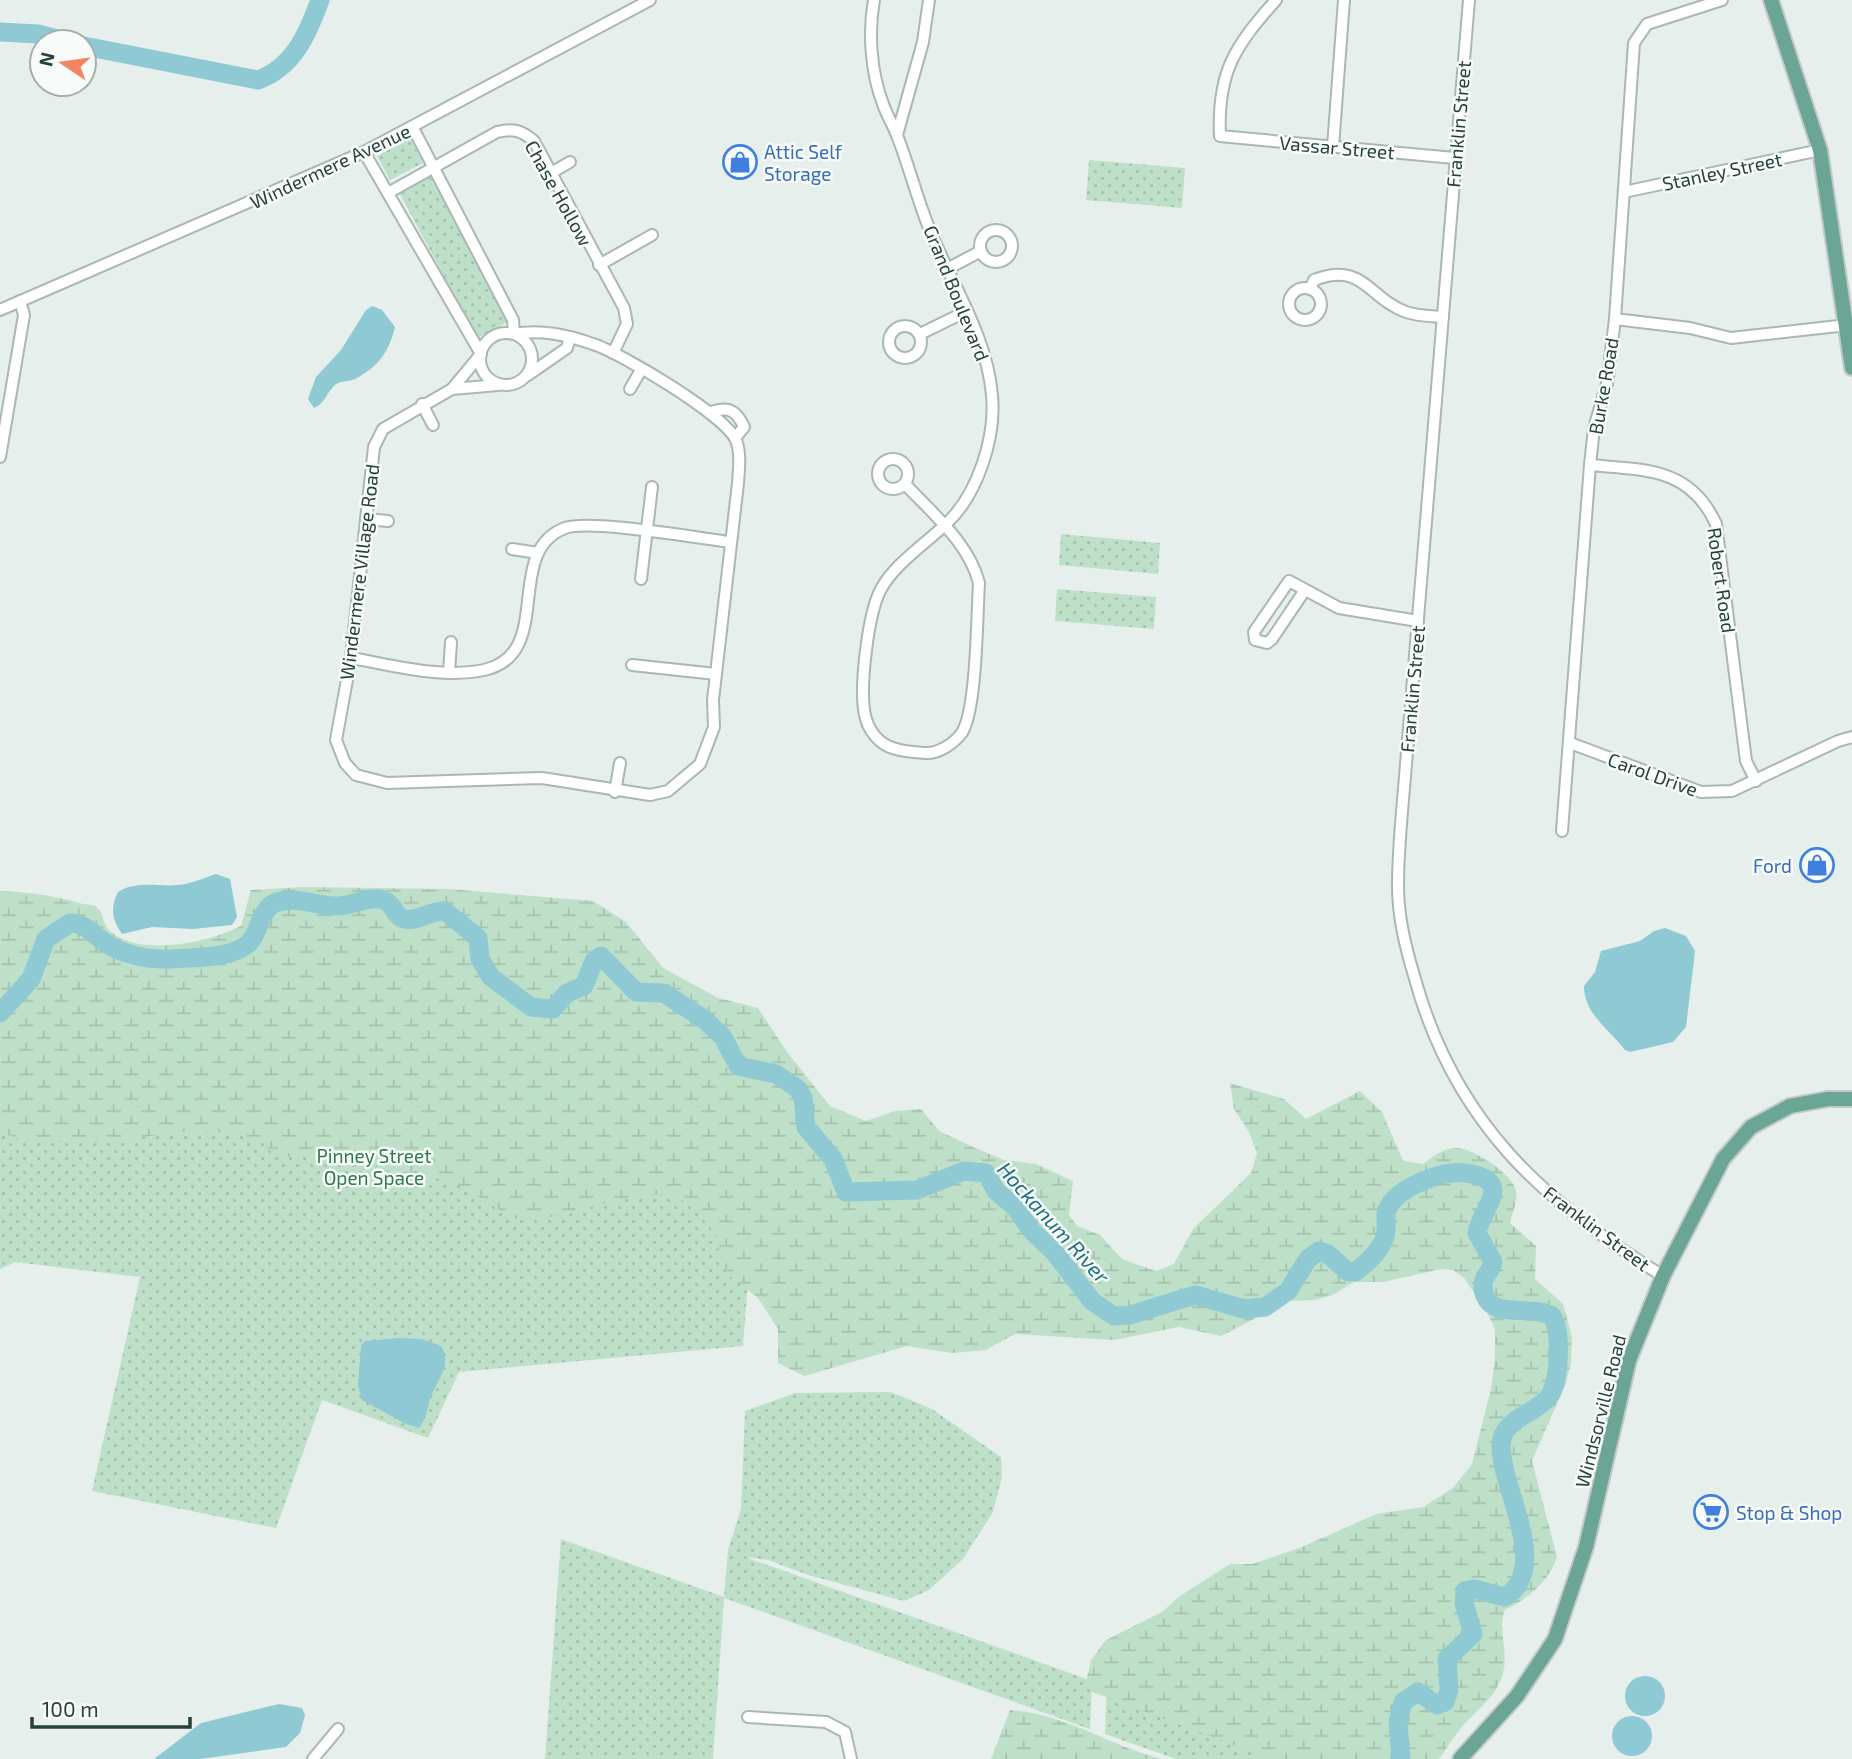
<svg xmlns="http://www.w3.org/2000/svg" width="1852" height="1759" font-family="'Exo 2',sans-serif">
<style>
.grass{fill:url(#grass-dots)}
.wetland{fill:url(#wetland-marsh)}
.water{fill:#8ec9d4}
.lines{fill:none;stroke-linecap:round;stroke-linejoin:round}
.river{stroke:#8ec9d4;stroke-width:19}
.minor-casing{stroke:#a8b8b2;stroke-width:14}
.major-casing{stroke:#c2cac8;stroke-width:18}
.minor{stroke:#fff;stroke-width:10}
.major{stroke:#6aa596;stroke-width:14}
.labels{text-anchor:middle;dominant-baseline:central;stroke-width:5;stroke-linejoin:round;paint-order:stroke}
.street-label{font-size:19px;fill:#24423a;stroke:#f7fbf9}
.shop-label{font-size:19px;fill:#366cbe;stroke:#f7fbf9;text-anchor:start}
.park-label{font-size:19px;fill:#2d7a4b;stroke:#f7fbf9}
.water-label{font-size:21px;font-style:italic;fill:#1c6f80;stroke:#f7fbf9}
</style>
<defs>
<pattern id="grass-dots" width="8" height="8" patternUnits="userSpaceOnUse" patternTransform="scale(1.75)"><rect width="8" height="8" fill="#bfe0c8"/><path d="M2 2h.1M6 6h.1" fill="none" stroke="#a4c1ad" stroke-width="1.8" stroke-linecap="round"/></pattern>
<pattern id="wetland-marsh" width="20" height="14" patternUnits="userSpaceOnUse" patternTransform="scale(1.75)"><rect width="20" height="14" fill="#bfe0c8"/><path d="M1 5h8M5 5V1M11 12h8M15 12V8" fill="none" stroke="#a4c1ad"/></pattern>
</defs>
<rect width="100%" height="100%" fill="#e6efeb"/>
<g class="grass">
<path d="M 410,138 L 423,163 L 390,180 L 377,156 Z"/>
<path d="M 1089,160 L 1185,168 L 1182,208 L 1086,200 Z"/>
<path d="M 430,176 L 508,322 L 477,338 L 400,194 Z"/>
<path d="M 1061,534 L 1160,543 L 1158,574 L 1059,565 Z"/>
<path d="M 1057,589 L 1156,597 L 1154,629 L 1055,621 Z"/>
<path d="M 0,895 L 166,984 L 764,1070 L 743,1346 L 459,1372 L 428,1438 L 322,1400 L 276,1528 L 92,1491 L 140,1277 L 15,1262 L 0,1269 Z"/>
<path d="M 891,1392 L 932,1409 L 1001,1457 L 1002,1477 L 993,1512 L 963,1559 L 929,1590 L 918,1595 L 904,1601 L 808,1575 L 768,1560 L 745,1557 L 1092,1681 L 1090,1729 L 724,1598 L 713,1759 L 545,1759 L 561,1539 L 724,1597 L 728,1550 L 741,1509 L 745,1411 L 795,1393 Z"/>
<path d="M 1107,1680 L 1325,1759 L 1176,1759 L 1105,1734 Z"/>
</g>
<g class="wetland">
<path d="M 303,887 L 449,889 L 593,901 L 626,922 L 663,968 L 718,998 L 758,1008 L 787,1052 L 830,1106 L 866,1121 L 895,1111 L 921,1109 L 939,1131 L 973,1147 L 1004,1160 L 1036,1164 L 1073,1181 L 1069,1215 L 1077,1226 L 1100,1235 L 1122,1259 L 1156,1271 L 1174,1264 L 1193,1229 L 1251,1173 L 1257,1153 L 1249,1132 L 1234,1109 L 1230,1083 L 1284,1099 L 1306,1119 L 1360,1091 L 1382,1112 L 1403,1161 L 1423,1164 C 1434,1156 1444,1147 1457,1148 C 1473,1148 1514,1175 1516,1191 C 1518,1200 1512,1214 1510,1223 L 1536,1246 L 1535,1279 L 1563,1304 L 1572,1337 L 1571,1363 L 1566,1383 L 1532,1461 L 1557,1557 C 1549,1582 1528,1598 1505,1610 C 1497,1630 1509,1651 1503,1673 C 1497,1697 1476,1710 1461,1728 C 1453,1738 1446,1749 1439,1759 L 1271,1759 L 1090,1691 L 1086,1683 L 1091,1660 L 1106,1640 L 1162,1612 L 1180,1596 L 1230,1564 L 1252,1564 L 1302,1547 L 1376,1514 L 1423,1507 L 1453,1488 L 1472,1464 L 1491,1389 L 1495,1358 L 1495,1329 L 1487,1312 L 1464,1278 L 1453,1270 L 1441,1269 L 1383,1282 L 1354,1282 L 1333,1295 L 1315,1300 L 1289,1301 L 1221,1336 L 1179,1327 L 1114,1340 L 1015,1334 L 986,1350 L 952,1353 L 907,1346 L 804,1376 L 778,1363 L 778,1329 L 758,1298 L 732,1278 L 719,1259 L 718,1237 L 692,1205 L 667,1194 L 636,1196 L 542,1219 L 515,1219 L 452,1181 L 318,1156 L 276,1157 L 262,1142 L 230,1131 L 179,1132 L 108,1142 L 28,1142 L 0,1132 L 0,891 C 28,892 52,895 79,903 C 84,905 91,904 95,906 C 104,911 102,922 108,929 C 137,959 210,942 241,926 L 251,890 Z"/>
<path d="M 1010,1710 C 1064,1713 1110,1746 1162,1759 L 991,1759 Z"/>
</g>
<g class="water">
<path d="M 372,306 L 382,310 L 395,327 C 389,351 380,365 357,378 C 351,382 343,380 336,384 C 327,391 325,404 314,408 L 308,399 L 316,377 L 341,350 L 366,310 Z"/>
<path d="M 216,874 L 230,879 L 237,917 L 232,925 L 193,929 L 152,927 L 122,934 C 112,920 110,908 118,892 C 137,880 157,887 178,885 C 190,884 204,878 216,874 Z"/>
<path d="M 1665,928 L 1686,936 L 1695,951 L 1686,1027 L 1673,1042 L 1630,1052 L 1625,1050 C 1609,1029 1584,1014 1584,986 L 1595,972 L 1601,951 L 1640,941 L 1654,931 Z"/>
<path d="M 399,1338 L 422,1339 L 441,1346 C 451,1364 441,1375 433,1392 C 426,1405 430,1413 419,1428 L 404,1423 L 362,1400 L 358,1385 L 361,1346 L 365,1341 Z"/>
<circle cx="1645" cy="1696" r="20"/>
<path d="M 279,1704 L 302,1708 L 305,1715 L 300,1733 L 286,1747 L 200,1759 L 154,1759 L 201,1723 Z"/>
<circle cx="1632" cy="1736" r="20"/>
</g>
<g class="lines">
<g class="river">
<path d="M 0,32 L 38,34 L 68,42"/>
<path d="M 84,46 L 258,80 C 294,67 308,33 320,0"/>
<path d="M 0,1013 L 31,979 L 46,939 L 70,923 C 86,922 97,939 110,946 C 129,956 151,960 172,959 C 194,957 234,959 250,942 C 259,932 261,908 275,903 C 296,895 317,907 338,906 C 353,906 371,894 385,901 C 394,904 394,916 404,919 C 418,922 431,910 445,911 L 478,938 L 480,959 L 491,977 L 531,1007 L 553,1009 L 567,993 L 584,986 L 594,961 L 601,956 L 636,992 L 664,993 L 705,1020 L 723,1037 L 738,1066 L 776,1074 L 798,1089 L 803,1098 L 806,1127 L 833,1159 L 846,1192 L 917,1190 L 964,1171 L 986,1173 L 996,1191 L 1015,1207 L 1031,1230 L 1054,1252 L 1092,1301 L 1114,1316 L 1130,1315 L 1195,1295 L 1244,1309 L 1265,1307 L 1288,1291 L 1308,1259 L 1319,1251 L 1328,1254 L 1348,1272 L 1355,1272 C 1368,1262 1386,1247 1386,1229 C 1387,1221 1384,1215 1388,1208 C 1398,1187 1443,1170 1465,1173 C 1517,1180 1481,1208 1477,1233 L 1493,1262 C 1492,1271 1482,1276 1483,1287 C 1486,1323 1531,1303 1552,1316 C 1562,1330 1560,1385 1548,1398 C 1533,1415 1501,1419 1501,1446 C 1500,1486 1552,1568 1505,1597 L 1474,1589 L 1465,1591 L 1464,1603 L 1473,1634 L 1447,1659 L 1449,1690 L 1445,1702 L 1437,1705 L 1418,1692 L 1403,1702 L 1398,1722 L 1401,1759"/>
</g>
<g class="minor-casing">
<g id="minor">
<path d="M 874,0 C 868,33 871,73 883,104 C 887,116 894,126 898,138 C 910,169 918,202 931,233 C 953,286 987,337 992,395 C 996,437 978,493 948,522 C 927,543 895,563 881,589 C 868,613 858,693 866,719 C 868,727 874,736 880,741 C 891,751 911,752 925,753 C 938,754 953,744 961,734 C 977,713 977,613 979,583 C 969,543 932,513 905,484"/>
<path d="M 1276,0 C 1235,46 1217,72 1220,136 L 1454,158"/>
<path d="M 1469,0 L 1406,764 C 1403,804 1398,845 1398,886 C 1398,918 1406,949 1415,979 C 1454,1120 1541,1201 1663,1276"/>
<path d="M 897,135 L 923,42 L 929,0"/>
<path d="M 1333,147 L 1344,0"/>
<path d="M 364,152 L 481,354 L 452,389 L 383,429 L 374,447 L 351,658 L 336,740 L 345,763 L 356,775 L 387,783 L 542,778 L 650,795 L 668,791 L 700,764 L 714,727 L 713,700 L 738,483 C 739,469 741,453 736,440 C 725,415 621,353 593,344 C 567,335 541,329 514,334 L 513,320 L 413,128"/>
<path d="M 551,173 L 570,162"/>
<path d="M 1624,192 L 1820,150"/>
<path d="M 388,193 L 497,132 C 512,128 521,130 534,141 L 624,308 L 627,324 L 613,353"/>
<circle cx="996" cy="246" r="16"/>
<path d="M 599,265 L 652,235"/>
<path d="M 947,269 L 981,251"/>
<circle cx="1305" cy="304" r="16"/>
<path d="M 1310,289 L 1314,280 C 1363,261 1368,298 1406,312 C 1417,316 1431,316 1443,317"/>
<path d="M 0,310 L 364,152 L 650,0"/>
<path d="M 1615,319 L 1690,328 L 1731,338 L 1847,325"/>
<circle cx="905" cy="342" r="16"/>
<circle cx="506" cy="359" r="26"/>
<path d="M 920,334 L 967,311"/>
<path d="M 528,375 L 567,348 L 570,337"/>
<path d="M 452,389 L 498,385"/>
<path d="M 630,389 L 641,370"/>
<path d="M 422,404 L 433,425"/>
<path d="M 711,412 C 729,406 737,411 744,427 L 735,438"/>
<path d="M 0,457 L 24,315 L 20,301"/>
<circle cx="893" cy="474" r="15"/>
<path d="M 1590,465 C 1644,470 1690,467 1716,524 L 1746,761 L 1756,781"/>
<path d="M 366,519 L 388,521"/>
<path d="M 512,549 L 538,553"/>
<path d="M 641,579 L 652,487"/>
<path d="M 1305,590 L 1272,639 L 1267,643 L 1255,640 L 1254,632 L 1289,581 L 1339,608 L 1418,621"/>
<path d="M 351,658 C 393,665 441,679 484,670 C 556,654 502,552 565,528 C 589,519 698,538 730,542"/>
<path d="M 632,665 L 716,674"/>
<path d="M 449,672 L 451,642"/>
<path d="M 1570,743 L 1701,792 L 1732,791 L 1838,741 L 1852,737"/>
<path d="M 615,792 L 620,763"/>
<path d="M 1562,831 L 1590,465 L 1594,428 L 1607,384 L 1615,319 L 1634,43 L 1647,24 L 1722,0"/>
<path d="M 748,1717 L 826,1722 L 845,1732 L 851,1759"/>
<path d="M 313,1759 L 338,1729"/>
</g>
</g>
<g class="major-casing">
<g id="major">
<path d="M 1771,0 L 1820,150 L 1852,368"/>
<path d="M 1460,1759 L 1517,1696 L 1555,1639 L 1586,1547 L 1629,1360 L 1663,1276 L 1723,1159 L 1751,1127 L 1790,1106 L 1828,1099 L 1852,1099"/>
</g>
</g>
<use href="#minor" class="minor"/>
<use href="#major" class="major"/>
</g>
<defs>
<g id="shop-ring" transform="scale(1.75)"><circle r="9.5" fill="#f7fbf9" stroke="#3f7fe0" stroke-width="1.5"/><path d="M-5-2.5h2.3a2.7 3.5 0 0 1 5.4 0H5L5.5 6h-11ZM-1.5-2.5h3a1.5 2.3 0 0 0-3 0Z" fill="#3f7fe0"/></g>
<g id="supermarket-ring" transform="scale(1.75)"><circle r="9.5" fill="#f7fbf9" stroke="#3f7fe0" stroke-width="1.5"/><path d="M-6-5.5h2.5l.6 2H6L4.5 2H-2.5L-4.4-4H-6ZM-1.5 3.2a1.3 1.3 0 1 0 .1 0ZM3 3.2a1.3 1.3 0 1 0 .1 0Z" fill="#3f7fe0"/></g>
</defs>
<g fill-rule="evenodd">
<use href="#shop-ring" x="740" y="162"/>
<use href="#shop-ring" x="1817" y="865"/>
<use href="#supermarket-ring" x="1711" y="1512"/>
</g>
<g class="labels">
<g class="street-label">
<text transform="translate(1458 124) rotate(-85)">Franklin Street</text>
<text transform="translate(1337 147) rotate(5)">Vassar Street</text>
<text transform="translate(330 166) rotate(-25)">Windermere Avenue</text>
<text transform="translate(1722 171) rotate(-12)">Stanley Street</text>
<text transform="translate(559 193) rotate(61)">Chase Hollow</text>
<text transform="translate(957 293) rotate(68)">Grand Boulevard</text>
<text transform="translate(1603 386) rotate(-80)">Burke Road</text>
<text transform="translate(359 572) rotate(-83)">Windermere Village Road</text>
<text transform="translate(1722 580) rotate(82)">Robert Road</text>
<text transform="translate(1412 689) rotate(-85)">Franklin Street</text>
<text transform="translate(1653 774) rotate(20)">Carol Drive</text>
<text transform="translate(1597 1228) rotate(37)">Franklin Street</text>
<text transform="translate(1600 1411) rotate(-76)">Windsorville Road</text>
</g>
<g class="shop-label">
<text x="764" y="151">Attic Self<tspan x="764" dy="22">Storage</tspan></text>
<text x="1792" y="865" text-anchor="end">Ford</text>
<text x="1736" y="1512">Stop &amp; Shop</text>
</g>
<g class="park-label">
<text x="374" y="1155">Pinney Street<tspan x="374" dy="22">Open Space</tspan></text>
</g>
<g class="water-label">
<text transform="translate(1054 1222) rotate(48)">Hockanum River</text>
</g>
</g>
<g transform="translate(63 63) rotate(283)"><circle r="33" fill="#f7fbf9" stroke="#a3b1ad" stroke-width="2"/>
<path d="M0-5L12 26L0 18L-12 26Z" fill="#f4845f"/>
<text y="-10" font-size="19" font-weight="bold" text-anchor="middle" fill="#24423a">N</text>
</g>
<path d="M32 1717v10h158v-10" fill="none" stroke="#24423a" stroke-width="3.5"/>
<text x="42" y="1717" font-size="21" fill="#24423a" stroke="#f7fbf9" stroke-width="5" paint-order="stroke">100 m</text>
</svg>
